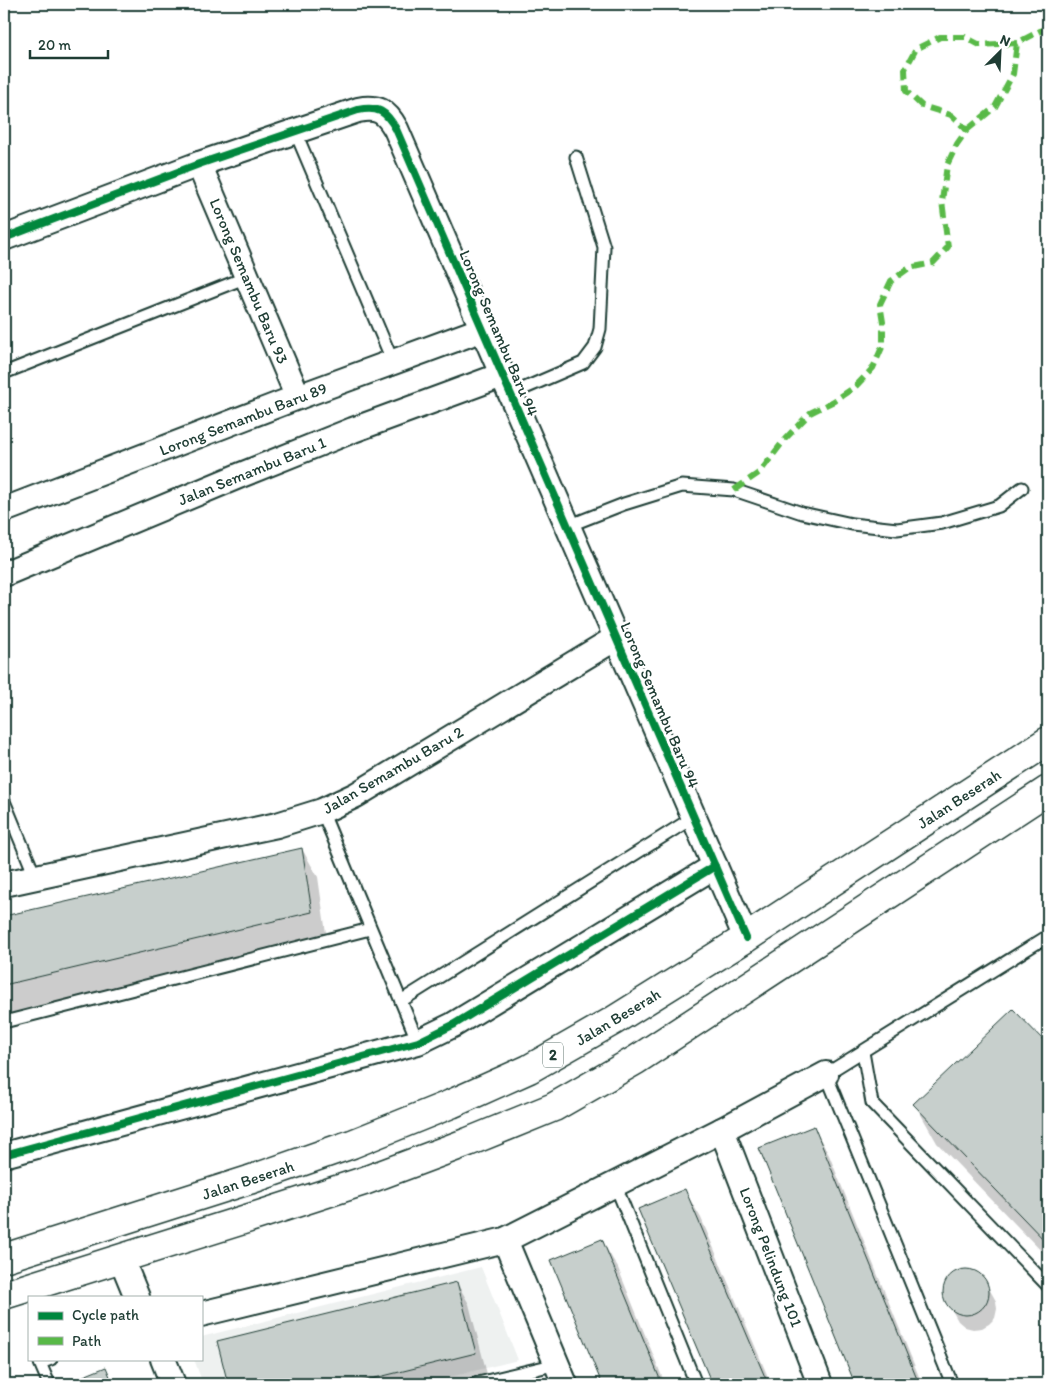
<svg xmlns="http://www.w3.org/2000/svg" width="1052" height="1388" font-family="Itim,sans-serif">
<style>
.built{fill:#eef1f0}
.shadow{fill:#0003}
.building{fill:#c7cfcc;stroke:#1f3d34}
.lines{fill:none;stroke-linecap:round;stroke-linejoin:round}
.service-casing{stroke:#1f3d34;stroke-width:15}
.minor-casing{stroke:#1f3d34;stroke-width:28}
.trunk-casing{stroke:#1f3d34;stroke-width:31}
.service{stroke:#fff;stroke-width:11}
.minor{stroke:#fff;stroke-width:24}
.trunk{stroke:#fff;stroke-width:28}
.quiet{stroke:#58b947;stroke-width:6;stroke-dasharray:12 6;stroke-linecap:butt}
.cycleway-casing{stroke:#fff;stroke-width:11}
.cycleway{stroke:#00873e;stroke-width:8}
.labels{text-anchor:middle;dominant-baseline:central;stroke-width:5;stroke-linejoin:round;paint-order:stroke}
.shield{fill:#fff;stroke:#627771;stroke-width:1}
.shield-label{font-size:15px;font-weight:bold;fill:#1f3d34}
.street-label{font-size:16px;fill:#1f3d34;stroke:#fff}
</style>
<rect width="100%" height="100%" fill="#fff"/>
<filter id="ink" filterUnits="userSpaceOnUse"><feTurbulence type="fractalNoise" baseFrequency=".02" numOctaves="2"/><feDisplacementMap in="SourceGraphic" scale="10" xChannelSelector="R" yChannelSelector="G"/><feConvolveMatrix kernelMatrix="1 2 1 2 8 2 1 2 1" color-interpolation-filters="sRGB"/></filter>
<g filter="url(#ink)">
<path class="built" d="M 481,1267 L 518,1360 L 421,1384 L 203,1384 L 194,1359 L 201,1359 L 201,1337 Z"/>
<g class="shadow">
<path d="M 302,849 L 318,877 L 327,940 L 4,1016 L 4,918 Z"/>
<path d="M 1013,1011 L 1048,1047 L 1048,1258 L 937,1143 L 915,1104 Z"/>
<path d="M 814,1128 L 829,1155 L 922,1384 L 857,1384 L 761,1149 Z"/>
<path d="M 685,1191 L 701,1218 L 771,1384 L 713,1384 L 639,1210 Z"/>
<path d="M 602,1241 L 618,1268 L 665,1384 L 603,1384 L 552,1261 Z"/>
<path d="M 960,1270 L 968,1270 L 977,1272 L 983,1278 L 996,1301 L 997,1309 L 995,1318 L 989,1324 L 982,1328 L 973,1329 L 965,1327 L 958,1321 L 945,1298 L 944,1290 L 947,1281 L 952,1275 Z"/>
<path d="M 457,1283 L 469,1304 L 487,1374 L 447,1384 L 230,1384 L 219,1342 Z"/>
<path d="M 105,1369 L 114,1384 L 68,1384 Z"/>
</g>
<g class="building">
<path d="M 302,848 L 312,912 L 4,985 L 4,916 Z"/>
<path d="M 1013,1009 L 1048,1045 L 1048,1244 L 913,1104 Z"/>
<path d="M 814,1126 L 919,1384 L 855,1384 L 759,1148 Z"/>
<path d="M 685,1189 L 768,1384 L 712,1384 L 638,1209 Z"/>
<path d="M 602,1239 L 662,1384 L 602,1384 L 551,1260 Z"/>
<circle cx="966" cy="1292" r="23"/>
<path d="M 457,1282 L 476,1353 L 351,1384 L 228,1384 L 217,1341 Z"/>
<path d="M 106,1367 L 113,1384 L 64,1384 Z"/>
</g>
<g class="lines">
<g class="service-casing">
<g id="service">
<path d="M 295,131 L 393,362"/>
<path d="M 4,373 L 247,277"/>
<path d="M 511,394 L 583,363 L 595,347 L 600,329 L 604,247 L 576,157"/>
<path d="M 568,526 L 624,504 L 682,486 L 734,490 L 802,513 L 852,524 L 897,529 L 942,523 L 999,506 L 1022,488"/>
<path d="M 4,801 L 35,876"/>
<path d="M 322,811 L 418,1042"/>
<path d="M 401,1001 L 694,817"/>
<path d="M 4,1022 L 370,929"/>
<path d="M 863,1052 L 872,1103 L 1048,1286"/>
<path d="M 615,1184 L 696,1384"/>
<path d="M 49,1384 L 40,1363 L 51,1359"/>
<path d="M 474,1384 L 557,1364"/>
<path d="M 952,1384 L 826,1074 L 1048,936"/>
</g>
</g>
<g class="minor-casing">
<g id="minor">
<path d="M 199,164 L 298,397"/>
<path d="M 4,238 L 199,164 L 358,110 C 378,106 386,111 396,129 L 746,938"/>
<path d="M 4,510 L 298,397 L 483,329"/>
<path d="M 4,574 L 241,475 L 353,430 L 502,375"/>
<path d="M 4,884 L 277,825 L 322,811 L 356,795 L 616,638"/>
<path d="M 722,1130 L 820,1384"/>
<path d="M 4,1155 L 418,1042 L 453,1025 L 715,866"/>
<path d="M 505,1240 L 565,1384"/>
<path d="M 121,1258 L 137,1297"/>
<path d="M 201,1314 L 505,1240 L 722,1130 L 826,1074"/>
<path d="M 163,1359 L 173,1384"/>
</g>
</g>
<g class="trunk-casing">
<g id="trunk">
<path d="M 4,1258 L 249,1180 L 352,1144 L 451,1104 L 529,1069 L 613,1021 L 746,938 L 1048,741"/>
<path d="M 4,1295 L 259,1215 L 364,1181 L 468,1142 L 554,1107 L 636,1060 L 1048,790"/>
</g>
</g>
<use href="#service" class="service"/>
<use href="#minor" class="minor"/>
<use href="#trunk" class="trunk"/>
<g class="quiet">
<path d="M 967,130 L 995,107 L 1013,74 L 1017,43"/>
<path d="M 734,490 L 760,472 L 785,439 L 810,413 L 834,401 L 855,387 L 873,368 L 883,345 L 883,322 L 880,304 L 891,281 L 909,268 L 933,263 L 948,247 L 942,201 L 947,165 L 957,144 L 967,130 L 951,115 L 922,106 L 906,91 L 905,69 L 916,49 L 940,37 L 965,37 L 980,45 L 1017,43 L 1048,27"/>
</g>
<g class="cycleway-casing">
<g id="cycleway">
<path d="M 4,238 L 199,164 L 358,110 C 378,106 386,111 396,129 L 746,938"/>
<path d="M 4,1155 L 418,1042 L 453,1025 L 715,866"/>
</g>
</g>
<use href="#cycleway" class="cycleway"/>
</g>
</g>
<g class="labels">
<rect class="shield" x="543" y="1042.5" width="20" height="25" rx="4"/>
<g class="shield-label">
<text x="553" y="1055">2</text>
</g>
<g class="street-label">
<text transform="translate(249 281) rotate(67)">Lorong Semambu Baru 93</text>
<text transform="translate(499 333) rotate(67)">Lorong Semambu Baru 94</text>
<text transform="translate(243 419) rotate(-21)">Lorong Semambu Baru 89</text>
<text transform="translate(252 471) rotate(-22)">Jalan Semambu Baru 1</text>
<text transform="translate(660 705) rotate(67)">Lorong Semambu Baru 94</text>
<text transform="translate(393 770) rotate(-30)">Jalan Semambu Baru 2</text>
<text transform="translate(959 799) rotate(-33)">Jalan Beserah</text>
<text transform="translate(618 1017) rotate(-31)">Jalan Beserah</text>
<text transform="translate(248 1180) rotate(-18)">Jalan Beserah</text>
<text transform="translate(771 1257) rotate(69)">Lorong Pelindung 101</text>
</g>
</g>
<rect width="1052" height="1388" fill="none" stroke="#fff" stroke-width="20"/>
<rect x="10" y="10" width="1032" height="1368" fill="none" stroke="#1f3d34" stroke-width="2" filter="url(#ink)"/>
<rect x="28" y="1296" width="175" height="65" fill="#ffffff" stroke="#a5b1ae"/>
<rect x="38" y="1312" width="25" height="8" fill="#00873e" stroke="#a5b1ae"/>
<text x="72" y="1320" font-size="15" fill="#1f3d34">Cycle path</text>
<rect x="38" y="1337" width="25" height="8" fill="#58b947" stroke="#a5b1ae"/>
<text x="72" y="1346" font-size="15" fill="#1f3d34">Path</text>
<g transform="translate(1000 52) rotate(24)" stroke="#ffffff" stroke-width="4" paint-order="stroke">
<path d="M0-4L9 19L0 12L-9 19Z" fill="#1f3d34"/>
<text y="-8" font-size="14" font-weight="bold" text-anchor="middle" fill="#1f3d34">N</text>
</g>
<path d="M30 50v8h78v-8" fill="none" stroke="#1f3d34" stroke-width="2.5"/>
<text x="38" y="50" font-size="15" fill="#1f3d34" stroke="#ffffff" stroke-width="4" paint-order="stroke">20 m</text>
</svg>
